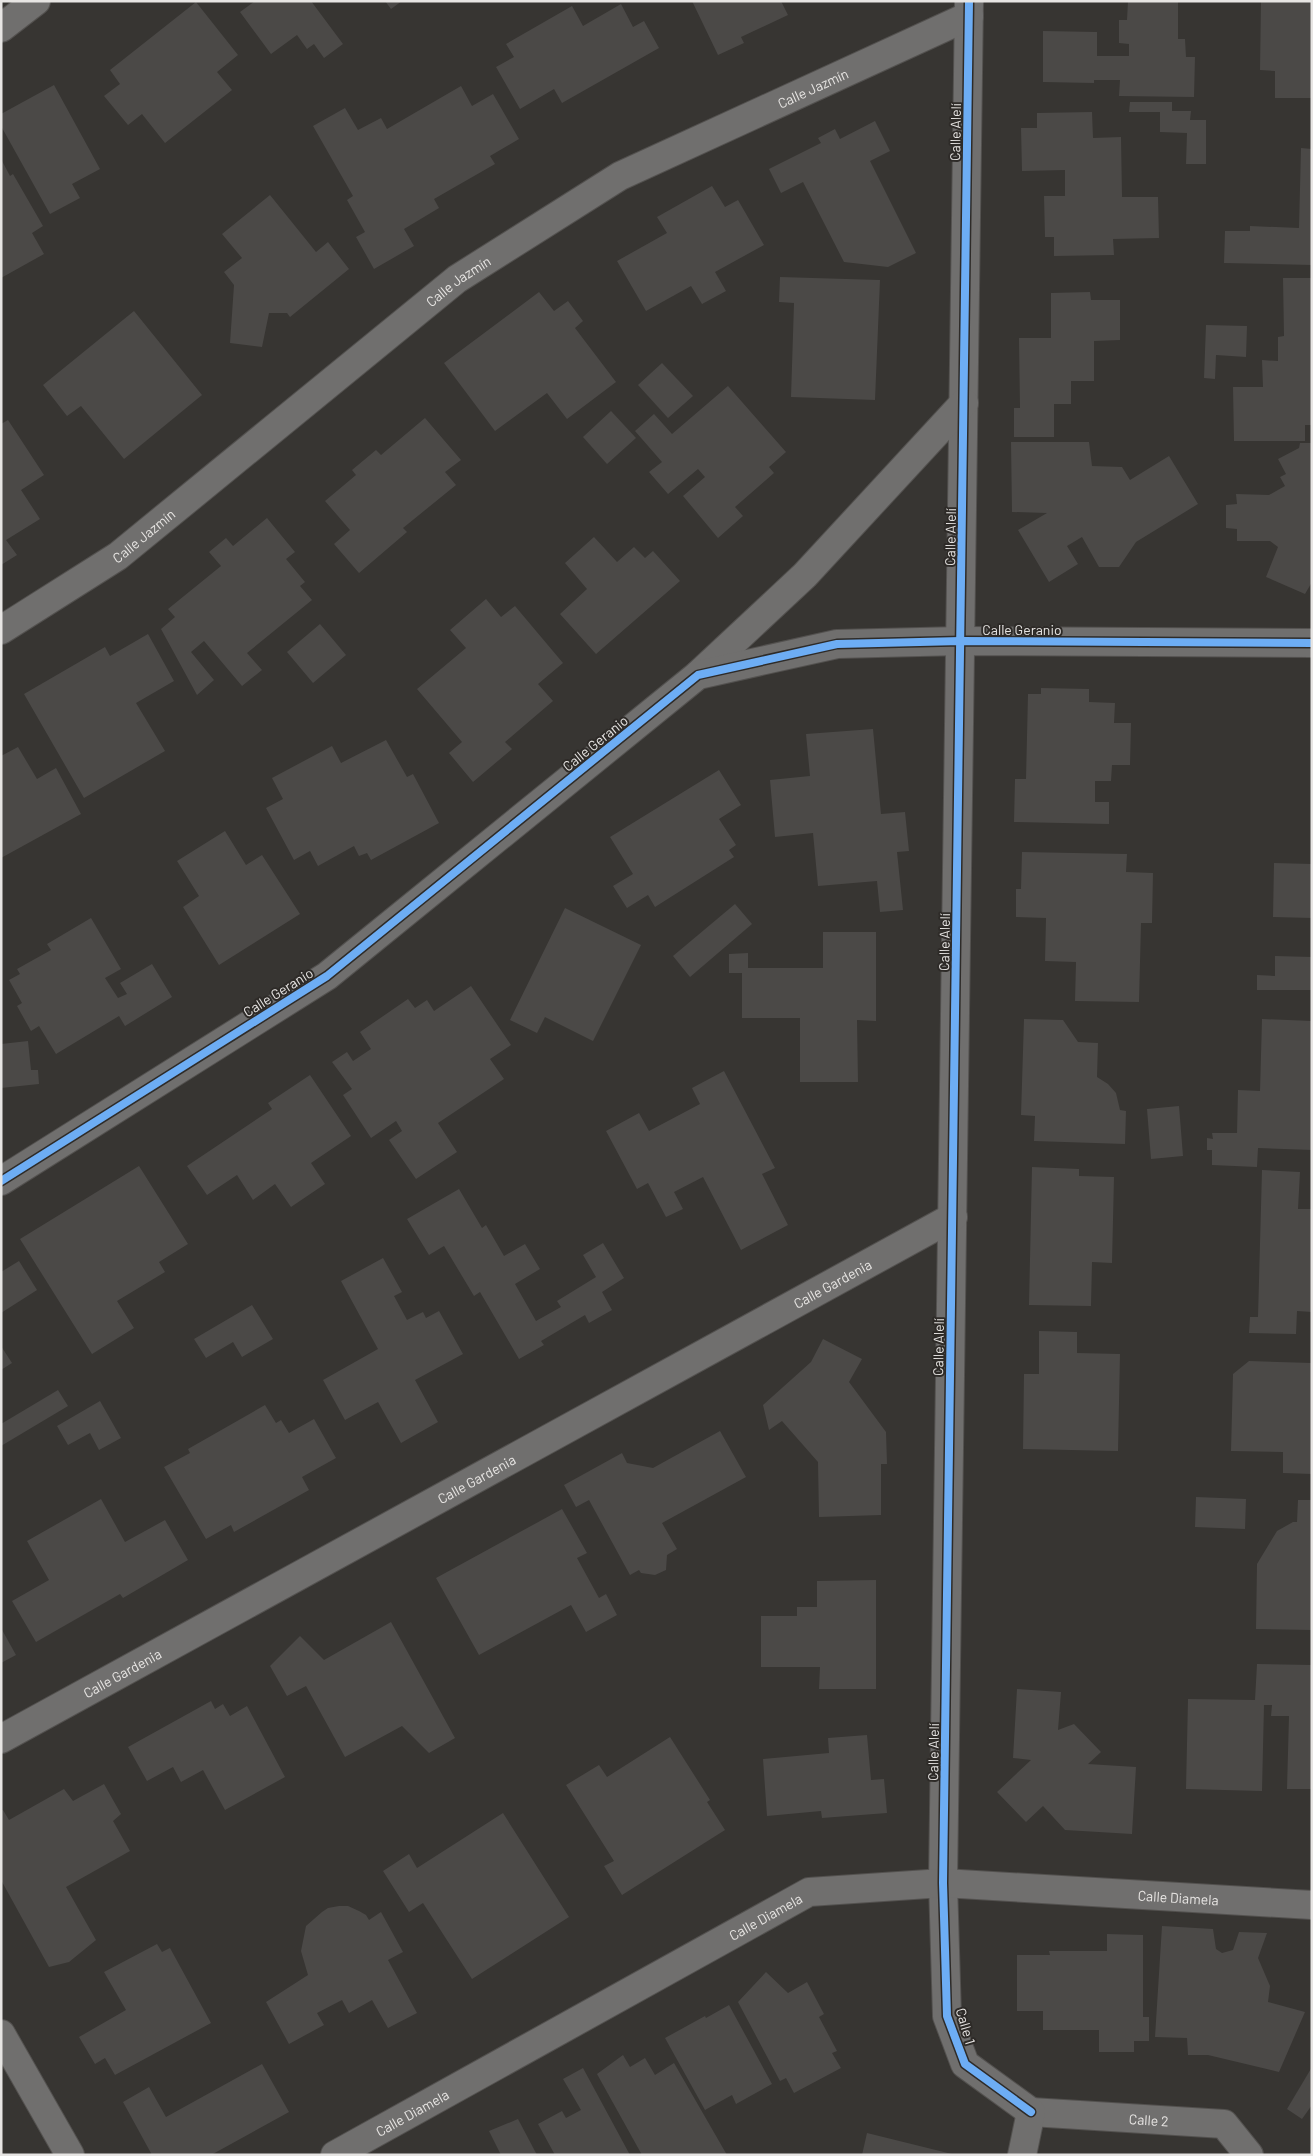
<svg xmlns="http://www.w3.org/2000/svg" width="1313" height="2156" font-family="Barlow,sans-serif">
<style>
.building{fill:#4b4947}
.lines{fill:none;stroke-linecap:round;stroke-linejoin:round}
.minor-casing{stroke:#53514f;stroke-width:30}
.minor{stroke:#706f6e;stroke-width:28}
.cycleway-casing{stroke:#2e2b28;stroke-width:11}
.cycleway{stroke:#6dadf4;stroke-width:8}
.labels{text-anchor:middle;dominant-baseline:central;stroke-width:4;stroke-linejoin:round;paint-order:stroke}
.street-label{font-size:14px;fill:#e7e5e3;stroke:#2e2b28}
</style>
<rect width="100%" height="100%" fill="#373532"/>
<g class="building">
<path d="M 255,1 L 311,1 L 343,44 L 324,58 L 314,44 L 307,49 L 297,35 L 271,54 L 240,12 Z"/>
<path d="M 385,1 L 402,1 L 391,9 Z"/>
<path d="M 692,1 L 781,1 L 788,15 L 741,37 L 744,43 L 718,55 Z"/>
<path d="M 1128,1 L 1178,1 L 1178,39 L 1185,39 L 1186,57 L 1195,57 L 1194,97 L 1119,96 L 1120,80 L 1094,80 L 1094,83 L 1043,82 L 1043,31 L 1097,32 L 1097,56 L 1129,56 L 1129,44 L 1119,43 L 1119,20 L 1127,20 Z"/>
<path d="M 1261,1 L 1312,1 L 1312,98 L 1275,98 L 1275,71 L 1260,70 Z"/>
<path d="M 196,2 L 238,55 L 217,72 L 232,90 L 165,143 L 142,114 L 128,125 L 104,96 L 120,84 L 110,70 Z"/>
<path d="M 621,4 L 633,27 L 644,21 L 659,48 L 562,103 L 554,89 L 520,109 L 496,67 L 514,57 L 506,44 L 572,6 L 583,26 Z"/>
<path d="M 54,85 L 100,169 L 72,184 L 80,198 L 50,214 L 1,126 L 1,114 Z"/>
<path d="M 461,86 L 472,106 L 493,94 L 519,139 L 490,156 L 495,164 L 434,199 L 439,208 L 404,229 L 414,246 L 374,269 L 356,237 L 365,232 L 347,200 L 353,196 L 313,126 L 345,108 L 358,130 L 381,118 L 387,129 Z"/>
<path d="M 1130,102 L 1172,102 L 1172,111 L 1191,111 L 1190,120 L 1206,120 L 1206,164 L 1186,164 L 1187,133 L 1160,132 L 1160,112 L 1129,112 Z"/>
<path d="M 1092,112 L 1093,138 L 1121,137 L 1122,197 L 1158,197 L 1159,238 L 1113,239 L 1114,255 L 1054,256 L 1054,237 L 1045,237 L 1044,196 L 1065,196 L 1065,170 L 1022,171 L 1021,128 L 1037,128 L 1037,113 Z"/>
<path d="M 875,121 L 890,151 L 870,161 L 916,253 L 888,267 L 844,262 L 803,182 L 781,193 L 769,169 L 821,143 L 818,138 L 835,129 L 840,139 Z"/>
<path d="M 1301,148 L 1312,149 L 1312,265 L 1224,263 L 1225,231 L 1250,231 L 1250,226 L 1299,228 Z"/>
<path d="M 1,159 L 10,176 L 13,174 L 43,226 L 32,233 L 44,254 L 1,278 Z"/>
<path d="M 712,186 L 725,207 L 738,200 L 764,245 L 715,272 L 726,291 L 702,304 L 691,286 L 646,311 L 617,261 L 667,233 L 657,217 Z"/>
<path d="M 270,195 L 316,252 L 328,242 L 349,269 L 290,317 L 287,313 L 269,313 L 262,347 L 230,343 L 234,285 L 224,272 L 242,258 L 222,234 Z"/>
<path d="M 780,277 L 880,280 L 875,400 L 791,397 L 794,303 L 779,302 Z"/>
<path d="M 1283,278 L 1312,278 L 1312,425 L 1305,425 L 1305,441 L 1234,441 L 1233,387 L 1263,387 L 1262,360 L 1278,361 L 1278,337 L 1284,336 Z"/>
<path d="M 539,292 L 554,311 L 568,301 L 583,321 L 575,328 L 616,382 L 567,419 L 547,393 L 495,431 L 444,363 Z"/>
<path d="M 1090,292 L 1091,300 L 1120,300 L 1120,340 L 1094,341 L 1094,381 L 1071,381 L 1071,404 L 1054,404 L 1054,437 L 1014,437 L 1014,408 L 1020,408 L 1019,338 L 1051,338 L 1051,293 Z"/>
<path d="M 134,311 L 202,395 L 124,459 L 81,406 L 67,416 L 43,385 Z"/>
<path d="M 1206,325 L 1247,326 L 1246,357 L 1216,355 L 1215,379 L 1204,378 Z"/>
<path d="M 662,363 L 693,396 L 668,418 L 638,385 Z"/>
<path d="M 728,386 L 786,452 L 769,467 L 774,473 L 735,507 L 743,516 L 718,538 L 683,496 L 705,477 L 698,469 L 668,494 L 649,472 L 662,462 L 635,431 L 654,414 L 672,434 Z"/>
<path d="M 611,411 L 636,438 L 607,464 L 583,437 Z"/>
<path d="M 425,418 L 461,460 L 445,472 L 456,485 L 403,528 L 407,532 L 359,573 L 334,544 L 350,530 L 325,501 L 356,475 L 352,470 L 376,450 L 381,455 Z"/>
<path d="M 8,420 L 44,475 L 21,490 L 40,519 L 6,540 L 17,555 L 1,565 L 1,424 Z"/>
<path d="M 1011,442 L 1089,442 L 1092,466 L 1122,467 L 1130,480 L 1169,456 L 1198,504 L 1136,542 L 1119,567 L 1099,567 L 1082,537 L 1067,546 L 1078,564 L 1049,582 L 1018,530 L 1047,513 L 1012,512 Z"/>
<path d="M 1300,443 L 1312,443 L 1312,582 L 1305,594 L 1266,577 L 1278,547 L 1270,541 L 1237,541 L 1237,529 L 1226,528 L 1226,505 L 1237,504 L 1236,494 L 1269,495 L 1285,486 L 1280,477 L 1286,474 L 1278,459 L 1299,448 Z"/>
<path d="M 267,518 L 295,552 L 286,559 L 305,582 L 300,586 L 312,600 L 247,653 L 262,670 L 242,686 L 204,641 L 191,652 L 214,680 L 197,695 L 161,629 L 175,617 L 168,609 L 221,566 L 209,552 L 226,538 L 233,546 Z"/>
<path d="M 594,537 L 617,562 L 634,547 L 645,558 L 653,551 L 680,581 L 596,654 L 560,614 L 587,589 L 565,563 Z"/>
<path d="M 486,599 L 501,617 L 515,606 L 563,663 L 538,684 L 553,701 L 505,742 L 512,749 L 473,782 L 449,753 L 462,742 L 417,689 L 466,648 L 450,630 Z"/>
<path d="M 320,624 L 346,655 L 313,683 L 287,652 Z"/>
<path d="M 148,634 L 174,681 L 136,703 L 165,751 L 84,798 L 24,694 L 105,647 L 110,656 Z"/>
<path d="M 1041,688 L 1089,689 L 1089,702 L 1115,703 L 1114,723 L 1131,723 L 1130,765 L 1112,765 L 1111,781 L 1095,781 L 1095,802 L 1109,802 L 1109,824 L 1014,822 L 1015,779 L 1026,779 L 1028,694 L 1041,694 Z"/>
<path d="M 873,729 L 881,814 L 905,812 L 909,851 L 897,852 L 903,910 L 880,912 L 877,881 L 818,886 L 813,833 L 775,837 L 770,780 L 810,776 L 806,734 Z"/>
<path d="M 386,740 L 407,777 L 413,774 L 439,823 L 371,860 L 367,853 L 359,856 L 354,846 L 318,866 L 310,851 L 294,860 L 266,808 L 283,799 L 272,778 L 332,746 L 341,763 Z"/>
<path d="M 18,747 L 37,779 L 56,768 L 81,814 L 1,858 L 1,756 Z"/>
<path d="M 719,770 L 741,805 L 719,819 L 736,845 L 729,850 L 734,857 L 655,907 L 648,895 L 627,908 L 613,886 L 633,874 L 610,837 Z"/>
<path d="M 225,831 L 246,865 L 262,855 L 300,914 L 219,965 L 183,907 L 199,896 L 177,861 Z"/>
<path d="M 1022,852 L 1127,854 L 1126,872 L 1153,873 L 1152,923 L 1141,923 L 1139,1002 L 1075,1001 L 1076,962 L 1045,961 L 1046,918 L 1016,917 L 1016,889 L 1021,889 Z"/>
<path d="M 1274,863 L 1312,864 L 1312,918 L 1273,917 Z"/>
<path d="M 735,904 L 752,924 L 690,977 L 673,956 Z"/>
<path d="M 565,908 L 641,945 L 593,1041 L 545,1017 L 537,1033 L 510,1020 Z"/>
<path d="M 91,918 L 121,969 L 105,978 L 118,998 L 127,994 L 120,983 L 152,964 L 172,997 L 125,1026 L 119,1016 L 56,1054 L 39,1026 L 31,1031 L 17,1006 L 22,1003 L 9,980 L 20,974 L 17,969 L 51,950 L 47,944 Z"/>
<path d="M 823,932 L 876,932 L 876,1021 L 857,1020 L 858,1082 L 800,1082 L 800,1018 L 742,1018 L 742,973 L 729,973 L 729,954 L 748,953 L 748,968 L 823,968 Z"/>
<path d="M 1275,956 L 1312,957 L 1312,990 L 1257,990 L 1257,975 L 1275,976 Z"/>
<path d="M 471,986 L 511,1045 L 490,1059 L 504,1079 L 438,1123 L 457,1152 L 416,1179 L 389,1140 L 402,1131 L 396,1121 L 371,1138 L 343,1095 L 352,1089 L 332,1062 L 347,1052 L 353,1061 L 371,1049 L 360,1032 L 408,999 L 415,1008 L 427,1000 L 434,1011 Z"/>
<path d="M 1024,1019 L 1063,1020 L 1078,1042 L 1098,1043 L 1097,1077 L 1108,1084 L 1116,1093 L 1120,1110 L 1126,1111 L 1125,1144 L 1034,1141 L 1035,1116 L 1021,1115 Z"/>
<path d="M 1262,1019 L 1312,1021 L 1312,1150 L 1258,1148 L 1257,1167 L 1212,1165 L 1212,1150 L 1207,1150 L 1207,1138 L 1213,1139 L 1212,1133 L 1237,1133 L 1238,1090 L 1260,1091 Z"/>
<path d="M 28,1041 L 31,1070 L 38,1070 L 39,1084 L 1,1088 L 1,1044 Z"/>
<path d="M 724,1071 L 775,1168 L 762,1174 L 788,1225 L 741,1250 L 703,1177 L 674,1192 L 683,1209 L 666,1217 L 648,1183 L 637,1189 L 606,1131 L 639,1113 L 649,1131 L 700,1104 L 692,1088 Z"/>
<path d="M 310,1075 L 351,1136 L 311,1163 L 325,1184 L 291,1207 L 275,1184 L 253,1200 L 237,1175 L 207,1195 L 187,1166 L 272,1109 L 268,1103 Z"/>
<path d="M 1179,1106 L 1183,1156 L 1151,1159 L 1147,1109 Z"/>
<path d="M 139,1166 L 188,1244 L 159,1262 L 165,1272 L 117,1301 L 134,1328 L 92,1354 L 20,1239 Z"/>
<path d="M 1032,1167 L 1079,1169 L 1079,1176 L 1114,1177 L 1112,1263 L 1092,1262 L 1091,1306 L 1029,1305 Z"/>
<path d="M 1262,1170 L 1300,1172 L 1298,1209 L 1312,1209 L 1312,1312 L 1297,1311 L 1296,1334 L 1249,1333 L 1250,1317 L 1258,1317 Z"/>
<path d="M 459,1189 L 482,1228 L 486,1225 L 504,1256 L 525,1244 L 540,1269 L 515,1284 L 536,1321 L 561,1307 L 557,1301 L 596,1277 L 583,1255 L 603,1243 L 624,1278 L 602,1292 L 612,1310 L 589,1323 L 585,1315 L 541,1341 L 544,1345 L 519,1359 L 480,1292 L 474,1296 L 444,1246 L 429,1255 L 407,1219 Z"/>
<path d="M 383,1258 L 402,1292 L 394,1296 L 407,1320 L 423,1312 L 426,1318 L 439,1311 L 463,1354 L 415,1380 L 438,1422 L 401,1443 L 378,1402 L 345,1420 L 323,1380 L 378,1349 L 341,1281 Z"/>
<path d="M 19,1261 L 37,1290 L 1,1313 L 1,1272 Z"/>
<path d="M 252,1305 L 273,1339 L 242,1357 L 233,1342 L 206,1358 L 194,1339 Z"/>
<path d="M 1039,1331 L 1077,1332 L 1077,1353 L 1120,1354 L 1118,1451 L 1023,1449 L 1024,1374 L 1039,1374 Z"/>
<path d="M 823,1339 L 862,1359 L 849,1382 L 886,1432 L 887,1464 L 881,1464 L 881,1515 L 819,1517 L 818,1462 L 782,1421 L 769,1430 L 763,1405 L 811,1362 Z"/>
<path d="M 1,1346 L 12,1363 L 1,1370 Z"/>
<path d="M 1249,1361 L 1312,1363 L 1312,1474 L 1283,1473 L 1283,1452 L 1231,1451 L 1233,1374 Z"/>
<path d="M 58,1390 L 68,1406 L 1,1446 L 1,1424 Z"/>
<path d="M 100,1401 L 121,1438 L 99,1450 L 90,1433 L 68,1445 L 57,1426 Z"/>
<path d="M 265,1405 L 276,1423 L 281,1420 L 289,1433 L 314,1419 L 336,1458 L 302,1477 L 309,1490 L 234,1532 L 231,1525 L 206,1539 L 164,1467 L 190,1453 L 188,1449 Z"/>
<path d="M 720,1431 L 746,1477 L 662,1523 L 677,1549 L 667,1555 L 666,1570 L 655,1575 L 641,1573 L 639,1570 L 630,1575 L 589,1500 L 576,1507 L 564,1485 L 622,1453 L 627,1463 L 653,1468 Z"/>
<path d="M 1196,1497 L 1246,1499 L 1245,1529 L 1195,1527 Z"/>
<path d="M 101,1499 L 125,1542 L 165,1520 L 188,1560 L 123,1598 L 120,1594 L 36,1642 L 12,1601 L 49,1580 L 27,1541 Z"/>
<path d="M 1298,1500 L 1312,1500 L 1312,1630 L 1256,1629 L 1257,1564 L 1277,1531 L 1293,1522 L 1297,1522 Z"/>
<path d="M 562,1509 L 587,1553 L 577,1558 L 599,1598 L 606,1594 L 617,1615 L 586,1632 L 571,1605 L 479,1655 L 436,1578 Z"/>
<path d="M 876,1580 L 876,1689 L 819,1689 L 820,1667 L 761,1667 L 761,1616 L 797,1616 L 797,1607 L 817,1607 L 817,1581 Z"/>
<path d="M 391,1622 L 455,1738 L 429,1753 L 402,1726 L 345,1757 L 306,1686 L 287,1696 L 270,1666 L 300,1636 L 324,1660 Z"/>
<path d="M 1,1628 L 16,1655 L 1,1663 Z"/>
<path d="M 1257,1664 L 1312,1665 L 1312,1789 L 1287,1789 L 1289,1716 L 1271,1716 L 1272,1705 L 1264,1705 L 1262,1791 L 1186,1789 L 1188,1699 L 1255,1700 Z"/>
<path d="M 1017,1689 L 1061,1692 L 1058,1730 L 1074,1724 L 1101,1752 L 1088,1764 L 1136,1767 L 1132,1834 L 1065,1830 L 1043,1806 L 1026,1822 L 997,1792 L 1031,1760 L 1013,1758 Z"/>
<path d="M 211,1701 L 215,1709 L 223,1704 L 230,1716 L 247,1706 L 285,1777 L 225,1810 L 203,1770 L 181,1782 L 173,1767 L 147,1781 L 128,1747 Z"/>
<path d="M 867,1735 L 871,1780 L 884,1779 L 887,1813 L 822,1818 L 821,1811 L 767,1816 L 763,1759 L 829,1753 L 828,1738 Z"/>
<path d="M 670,1737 L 710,1800 L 707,1802 L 725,1830 L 622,1895 L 604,1866 L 614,1861 L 566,1785 L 599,1765 L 607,1777 Z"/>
<path d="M 104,1784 L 121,1814 L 113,1821 L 130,1851 L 66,1887 L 96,1940 L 69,1962 L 49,1967 L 1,1880 L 1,1810 L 3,1810 L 9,1820 L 64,1789 L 73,1801 Z"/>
<path d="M 503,1813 L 569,1917 L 472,1979 L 423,1903 L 409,1912 L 383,1871 L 409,1854 L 417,1868 Z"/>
<path d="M 339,1906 L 348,1906 L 359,1911 L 366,1915 L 369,1920 L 381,1912 L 403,1952 L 388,1960 L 417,2013 L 388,2028 L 372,2000 L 349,2013 L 342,2000 L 317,2013 L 324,2025 L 289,2044 L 266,2002 L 308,1975 L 301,1951 L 306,1926 L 322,1912 L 328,1908 Z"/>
<path d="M 1162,1926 L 1213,1929 L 1216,1949 L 1222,1953 L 1233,1950 L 1239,1932 L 1267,1933 L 1258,1958 L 1270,1986 L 1268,2002 L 1305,2012 L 1279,2072 L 1208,2055 L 1188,2055 L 1187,2038 L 1155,2037 Z"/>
<path d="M 1107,1934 L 1143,1935 L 1143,2017 L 1149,2017 L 1149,2041 L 1134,2041 L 1134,2052 L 1099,2052 L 1099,2030 L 1043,2030 L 1043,2011 L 1017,2011 L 1017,1955 L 1050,1955 L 1049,1951 L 1107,1951 Z"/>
<path d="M 157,1944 L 162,1952 L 170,1948 L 211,2023 L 115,2075 L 105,2058 L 95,2064 L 79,2037 L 126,2010 L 104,1972 Z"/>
<path d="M 766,1972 L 788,1993 L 807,1982 L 824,2014 L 819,2017 L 837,2051 L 832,2053 L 841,2068 L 794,2093 L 786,2078 L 780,2081 L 738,2002 Z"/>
<path d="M 729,2005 L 772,2084 L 736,2104 L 732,2095 L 705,2110 L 665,2038 L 705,2016 L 706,2018 Z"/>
<path d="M 623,2055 L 630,2067 L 645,2058 L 655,2075 L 674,2063 L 727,2155 L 642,2155 L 597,2074 Z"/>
<path d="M 262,2064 L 289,2112 L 211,2155 L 152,2155 L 123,2102 L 149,2087 L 166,2117 Z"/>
<path d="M 1312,2067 L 1312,2105 L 1302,2119 L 1287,2109 Z"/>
<path d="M 583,2068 L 630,2155 L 555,2155 L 538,2124 L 562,2111 L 566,2118 L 581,2110 L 563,2079 Z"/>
<path d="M 518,2119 L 537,2155 L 501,2155 L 489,2131 Z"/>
<path d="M 867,2133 L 952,2154 L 952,2155 L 862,2155 Z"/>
</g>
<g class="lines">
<g class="minor-casing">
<g id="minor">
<path d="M 969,1 L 943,1883 L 947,2016 L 965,2064 L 1031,2112"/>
<path d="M 1,28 L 36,1"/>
<path id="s1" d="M 1,630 L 118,556 L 457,279 L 620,176 L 969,16"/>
<path d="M 699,674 L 805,575 L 964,403"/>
<path d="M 1,1181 L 327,976 L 698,675 L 837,644 L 961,641 L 1312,643"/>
<path id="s2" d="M 1,1739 L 953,1217"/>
<path d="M 1,2034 L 70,2155"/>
<path id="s3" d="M 1031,2112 L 1224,2124 L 1249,2155"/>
<path id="s4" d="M 335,2155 L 809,1892 L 943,1883 L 1312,1905"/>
<path d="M 1022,2155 L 1031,2112"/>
</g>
</g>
<use href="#minor" class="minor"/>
<g class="cycleway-casing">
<g id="cycleway">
<path d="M 969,1 L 943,1883 L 947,2016 L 965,2064 L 1031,2112"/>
<path d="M 1,1181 L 327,976 L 698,675 L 837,644 L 961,641 L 1312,643"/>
</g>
</g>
<use href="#cycleway" class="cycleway"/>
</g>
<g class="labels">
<g class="street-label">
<text stroke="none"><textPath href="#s1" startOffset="981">Calle Jazmín</textPath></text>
<text transform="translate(955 132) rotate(-89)">Calle Alelí</text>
<text stroke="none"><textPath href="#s1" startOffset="576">Calle Jazmín</textPath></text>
<text stroke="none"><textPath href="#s1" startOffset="171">Calle Jazmín</textPath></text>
<text transform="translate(950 537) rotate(-89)">Calle Alelí</text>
<text x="1022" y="629">Calle Geranio</text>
<text transform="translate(595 743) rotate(-39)">Calle Geranio</text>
<text transform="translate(944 942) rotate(-89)">Calle Alelí</text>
<text transform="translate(278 992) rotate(-32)">Calle Geranio</text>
<text stroke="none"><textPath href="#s2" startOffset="948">Calle Gardenia</textPath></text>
<text transform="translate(938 1347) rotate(-89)">Calle Alelí</text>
<text stroke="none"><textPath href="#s2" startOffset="542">Calle Gardenia</textPath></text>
<text stroke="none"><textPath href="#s2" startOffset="138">Calle Gardenia</textPath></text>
<text transform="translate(933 1752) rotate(-89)">Calle Alelí</text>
<text stroke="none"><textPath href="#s4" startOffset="912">Calle Diamela</textPath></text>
<text stroke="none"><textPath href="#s4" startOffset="492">Calle Diamela</textPath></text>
<text transform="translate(966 2026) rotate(74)">Calle 1</text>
<text stroke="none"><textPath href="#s4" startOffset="88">Calle Diamela</textPath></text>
<text stroke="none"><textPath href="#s3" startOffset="118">Calle 2</textPath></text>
</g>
</g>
<rect width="1313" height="2156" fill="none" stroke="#e7e5e3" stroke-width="5"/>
</svg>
